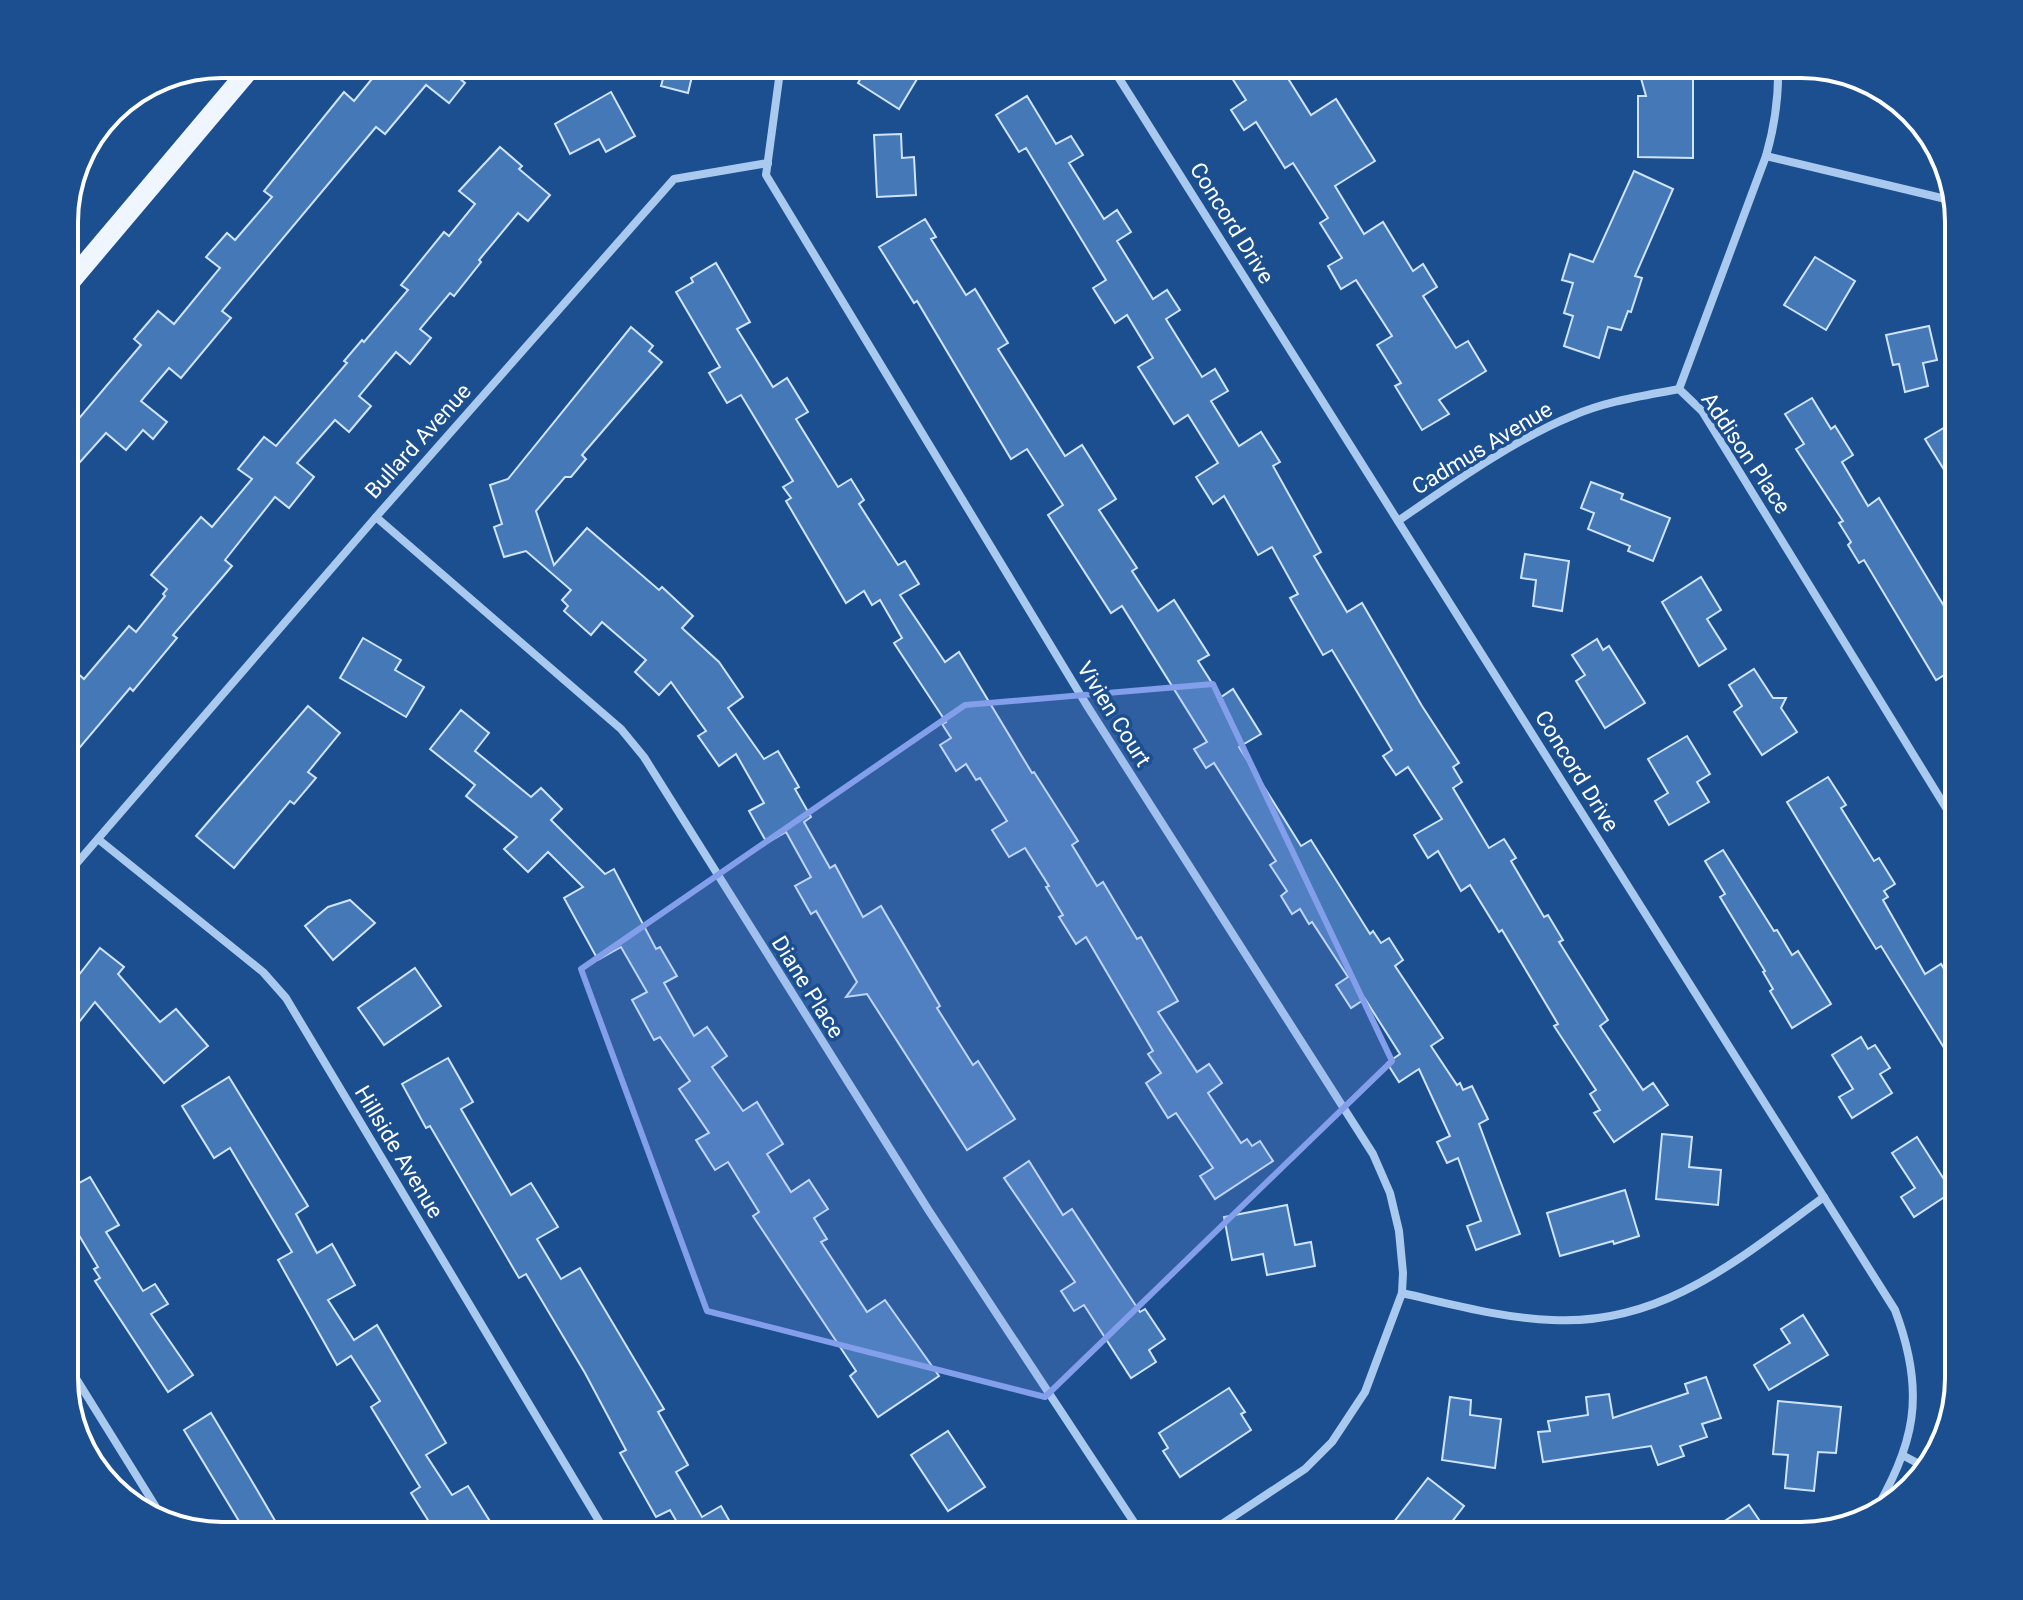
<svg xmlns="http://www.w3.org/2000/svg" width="2023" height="1600" font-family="Roboto,sans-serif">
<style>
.building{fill:#4478b7;stroke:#cfe3fa;stroke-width:2}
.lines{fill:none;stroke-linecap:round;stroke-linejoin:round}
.street{stroke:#a9c9ee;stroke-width:8}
.primary{stroke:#f0f6ff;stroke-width:20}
.marked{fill:#839eea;fill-opacity:0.2;stroke:#839eea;stroke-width:6;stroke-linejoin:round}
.labels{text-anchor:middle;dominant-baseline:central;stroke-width:7;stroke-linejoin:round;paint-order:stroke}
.street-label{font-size:22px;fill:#fff;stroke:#1b4f8f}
.rim{fill:none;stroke:#fff;stroke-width:4}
</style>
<rect width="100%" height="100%" fill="#1b4f8f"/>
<g class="building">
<path d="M 384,64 L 442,64 L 465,83 L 449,103 L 426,85 L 385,134 L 376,127 L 222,311 L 231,318 L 181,378 L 169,368 L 141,401 L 167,422 L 153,439 L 143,430 L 126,450 L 106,433 L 64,480 L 64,436 L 141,345 L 134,339 L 158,311 L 174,324 L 220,268 L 206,257 L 227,233 L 235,240 L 272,197 L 264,191 L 344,92 L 354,101 Z"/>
<path d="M 667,64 L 695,64 L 688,93 L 661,86 Z"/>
<path d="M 869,64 L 926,64 L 899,109 L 858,83 Z"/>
<path d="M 1223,64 L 1259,64 L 1268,78 L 1282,69 L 1311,115 L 1336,99 L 1375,161 L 1335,186 L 1364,234 L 1383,222 L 1413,271 L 1423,264 L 1437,287 L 1423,296 L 1456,348 L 1468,341 L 1486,371 L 1439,400 L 1449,414 L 1422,430 L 1395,386 L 1401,383 L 1377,345 L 1392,336 L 1356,280 L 1341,289 L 1328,266 L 1342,258 L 1320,223 L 1328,218 L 1293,163 L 1285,168 L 1256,122 L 1244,130 L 1231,110 L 1246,100 Z"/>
<path d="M 1637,64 L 1693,64 L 1693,158 L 1638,157 L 1638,96 L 1646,96 Z"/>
<path d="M 611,92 L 635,136 L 606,152 L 599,139 L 570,154 L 555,124 Z"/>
<path d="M 1027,96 L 1056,144 L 1071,136 L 1083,155 L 1069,163 L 1104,219 L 1117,210 L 1131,232 L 1117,241 L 1153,299 L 1167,290 L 1180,310 L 1166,319 L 1202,377 L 1215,369 L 1228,391 L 1211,401 L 1239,446 L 1261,432 L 1280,462 L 1273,466 L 1321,552 L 1314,556 L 1347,612 L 1362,603 L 1422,706 L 1459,763 L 1453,767 L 1462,782 L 1453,788 L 1489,848 L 1504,839 L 1516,858 L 1511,861 L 1544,917 L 1548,915 L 1563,940 L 1559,942 L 1608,1020 L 1600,1026 L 1643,1090 L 1653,1083 L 1668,1105 L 1614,1142 L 1594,1113 L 1600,1110 L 1590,1094 L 1596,1090 L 1554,1026 L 1558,1024 L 1502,930 L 1499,932 L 1470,885 L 1461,891 L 1438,851 L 1428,858 L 1414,835 L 1442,819 L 1408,767 L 1396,775 L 1383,756 L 1392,750 L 1332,650 L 1323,655 L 1290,598 L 1298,594 L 1272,547 L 1258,555 L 1224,496 L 1213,504 L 1196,477 L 1218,463 L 1188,415 L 1174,424 L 1138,367 L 1153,358 L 1127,315 L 1115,323 L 1093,288 L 1106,280 L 1026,148 L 1019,152 L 996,115 Z"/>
<path d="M 901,134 L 902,158 L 914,157 L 916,195 L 877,197 L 874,135 Z"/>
<path d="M 500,147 L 522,166 L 519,169 L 550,195 L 528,221 L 518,213 L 479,260 L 481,262 L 454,296 L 450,293 L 420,329 L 431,338 L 410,364 L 396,352 L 359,396 L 371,406 L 349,432 L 335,420 L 297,463 L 314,477 L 289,508 L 275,497 L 225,560 L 232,566 L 173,635 L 177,638 L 133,691 L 130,688 L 64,766 L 64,685 L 76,672 L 84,679 L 129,626 L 136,632 L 165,596 L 163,594 L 167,589 L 151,575 L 201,517 L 212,527 L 252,479 L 238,469 L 264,437 L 276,446 L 347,363 L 344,361 L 362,340 L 364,342 L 408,290 L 401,285 L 444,232 L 449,236 L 475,204 L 459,191 Z"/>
<path d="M 1634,171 L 1673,189 L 1635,276 L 1642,278 L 1631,312 L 1628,311 L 1621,330 L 1608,327 L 1599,358 L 1564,346 L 1573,316 L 1564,313 L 1573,283 L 1562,280 L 1570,254 L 1593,262 Z"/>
<path d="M 925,219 L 936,237 L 931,239 L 966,295 L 975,289 L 1008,343 L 998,349 L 1065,456 L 1082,445 L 1116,499 L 1099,510 L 1137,568 L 1132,571 L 1158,611 L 1174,600 L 1209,655 L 1198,661 L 1221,697 L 1233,689 L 1261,734 L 1239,747 L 1301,846 L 1311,840 L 1370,934 L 1373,931 L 1381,943 L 1389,938 L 1403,960 L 1395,966 L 1443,1038 L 1431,1046 L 1457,1085 L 1460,1083 L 1463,1090 L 1472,1086 L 1488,1119 L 1479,1124 L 1520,1234 L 1476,1250 L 1467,1226 L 1481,1221 L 1458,1158 L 1447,1163 L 1437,1142 L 1450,1136 L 1419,1069 L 1399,1082 L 1387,1063 L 1400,1054 L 1365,999 L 1351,1008 L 1336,985 L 1348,977 L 1312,922 L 1309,924 L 1300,909 L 1292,914 L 1281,896 L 1287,891 L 1270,865 L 1276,861 L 1214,763 L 1206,768 L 1194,749 L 1207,742 L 1122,606 L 1111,613 L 1048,515 L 1063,505 L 1027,449 L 1011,459 L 917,301 L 914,303 L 879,247 Z"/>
<path d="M 1815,257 L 1855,281 L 1826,330 L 1784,305 Z"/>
<path d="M 716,263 L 750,322 L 737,329 L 773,387 L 787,378 L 808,412 L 796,419 L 838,487 L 851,479 L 864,500 L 859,504 L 898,565 L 905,561 L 919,584 L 900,595 L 945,662 L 959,652 L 1032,773 L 1034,772 L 1078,841 L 1072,845 L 1097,886 L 1103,882 L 1137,939 L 1141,937 L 1178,1001 L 1158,1012 L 1197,1072 L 1209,1064 L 1222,1083 L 1208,1093 L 1241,1143 L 1247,1139 L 1252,1146 L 1260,1141 L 1273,1161 L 1215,1199 L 1200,1176 L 1213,1168 L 1176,1113 L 1168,1118 L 1146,1083 L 1161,1073 L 1148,1054 L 1153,1051 L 1086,937 L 1076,944 L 1059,917 L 1063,915 L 1046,887 L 1049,886 L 1025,848 L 1009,857 L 992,830 L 1007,821 L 980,778 L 976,780 L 966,764 L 956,771 L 940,745 L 951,738 L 942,724 L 946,722 L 894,643 L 902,638 L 880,600 L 872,605 L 864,591 L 846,603 L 786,501 L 791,498 L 783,487 L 793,481 L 741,395 L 727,403 L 709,373 L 720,367 L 676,292 L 693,282 L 691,278 Z"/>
<path d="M 1929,326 L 1937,360 L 1923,363 L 1928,386 L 1905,392 L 1899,364 L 1893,365 L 1886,335 Z"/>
<path d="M 631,327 L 653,346 L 649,351 L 662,362 L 582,455 L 586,459 L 571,477 L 565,477 L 536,511 L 554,565 L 587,528 L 659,590 L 662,587 L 693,616 L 682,628 L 719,662 L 743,697 L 728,708 L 764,759 L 778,751 L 799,787 L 795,789 L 811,817 L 804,822 L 830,868 L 835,865 L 863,917 L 881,906 L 940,1006 L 937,1008 L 973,1065 L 978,1061 L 1015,1119 L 967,1150 L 867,994 L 846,997 L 857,982 L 816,911 L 811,914 L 795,886 L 811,877 L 786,832 L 767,843 L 749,811 L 764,803 L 736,754 L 719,766 L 698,736 L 706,731 L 671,682 L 659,695 L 635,672 L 646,660 L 602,622 L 591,635 L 564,611 L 568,606 L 562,600 L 571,590 L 526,551 L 504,557 L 494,527 L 502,524 L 490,485 L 508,479 Z"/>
<path d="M 1812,398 L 1831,429 L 1835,426 L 1853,455 L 1842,462 L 1868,506 L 1879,498 L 1959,631 L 1959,666 L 1936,680 L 1864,560 L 1859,563 L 1848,545 L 1851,542 L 1839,523 L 1843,521 L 1796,449 L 1804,444 L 1785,414 Z"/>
<path d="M 1959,419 L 1959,494 L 1925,439 Z"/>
<path d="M 1591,482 L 1623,494 L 1621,499 L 1670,518 L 1653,561 L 1628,551 L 1630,546 L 1588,529 L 1594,513 L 1581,508 Z"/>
<path d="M 1525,554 L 1569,561 L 1562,611 L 1533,606 L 1536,580 L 1521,578 Z"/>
<path d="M 1701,577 L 1721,610 L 1707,619 L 1726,649 L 1699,666 L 1662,602 Z"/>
<path d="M 363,638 L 401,660 L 395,670 L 424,687 L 406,717 L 340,678 Z"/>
<path d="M 1597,639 L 1603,650 L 1609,646 L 1645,703 L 1605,728 L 1576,681 L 1585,675 L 1572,655 Z"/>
<path d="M 1754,669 L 1773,698 L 1786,698 L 1781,708 L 1797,732 L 1762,755 L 1734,712 L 1742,706 L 1729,685 Z"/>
<path d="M 308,706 L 340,733 L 308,772 L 316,778 L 294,804 L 290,801 L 234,868 L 196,836 Z"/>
<path d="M 461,710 L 489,733 L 475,751 L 531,797 L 541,788 L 562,809 L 551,820 L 605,874 L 614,869 L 656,949 L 660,947 L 677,976 L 664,983 L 694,1036 L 707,1027 L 727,1056 L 712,1067 L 743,1111 L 757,1102 L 783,1144 L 767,1154 L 791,1192 L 809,1180 L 828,1209 L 814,1218 L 827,1239 L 821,1242 L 867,1312 L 885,1300 L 939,1376 L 878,1417 L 850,1376 L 856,1371 L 753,1216 L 759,1212 L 728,1162 L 715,1170 L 696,1140 L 709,1133 L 679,1089 L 690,1081 L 660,1037 L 654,1040 L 632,1000 L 647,992 L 621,947 L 598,960 L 564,898 L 583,887 L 548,852 L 528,872 L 504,849 L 517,837 L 466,796 L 475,785 L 430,749 Z"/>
<path d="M 1687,736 L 1710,774 L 1697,782 L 1709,802 L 1669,825 L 1655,801 L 1668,793 L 1648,759 Z"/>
<path d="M 1828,777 L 1846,805 L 1841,808 L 1874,861 L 1879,858 L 1895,884 L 1884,891 L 1888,897 L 1883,900 L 1925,974 L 1941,964 L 1959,994 L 1959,1072 L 1881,946 L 1876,949 L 1787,802 Z"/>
<path d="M 1723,850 L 1774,931 L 1777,930 L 1792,955 L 1798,951 L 1831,1004 L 1792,1028 L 1770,991 L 1773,989 L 1763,972 L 1765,971 L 1720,897 L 1725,894 L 1705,861 Z"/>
<path d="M 350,900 L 375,923 L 333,960 L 305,926 L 328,907 Z"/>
<path d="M 100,948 L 124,967 L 118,974 L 160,1022 L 176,1009 L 208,1046 L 164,1083 L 95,1002 L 64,1041 L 64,994 Z"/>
<path d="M 415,968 L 441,1006 L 384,1045 L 358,1008 Z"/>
<path d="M 1861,1037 L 1868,1049 L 1875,1045 L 1890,1068 L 1880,1074 L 1892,1093 L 1852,1118 L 1839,1097 L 1853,1089 L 1832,1055 Z"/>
<path d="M 448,1058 L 473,1102 L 461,1109 L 511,1195 L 531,1183 L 558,1227 L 537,1239 L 561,1279 L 580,1268 L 664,1409 L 658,1412 L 688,1465 L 676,1472 L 702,1517 L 721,1506 L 738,1536 L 668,1536 L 681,1529 L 670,1510 L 656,1517 L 620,1453 L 626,1450 L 585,1373 L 526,1274 L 519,1278 L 430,1126 L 426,1128 L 402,1084 Z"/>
<path d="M 229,1077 L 308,1206 L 296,1214 L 317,1253 L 332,1244 L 355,1285 L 328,1300 L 354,1340 L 377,1325 L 446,1443 L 426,1455 L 452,1495 L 468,1486 L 491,1523 L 469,1536 L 438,1536 L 411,1493 L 420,1487 L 371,1407 L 380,1401 L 351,1356 L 337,1365 L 278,1260 L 292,1252 L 230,1148 L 214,1158 L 182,1106 Z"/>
<path d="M 1662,1134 L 1692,1137 L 1689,1167 L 1721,1170 L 1718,1205 L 1656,1199 Z"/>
<path d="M 1917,1137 L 1952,1192 L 1914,1217 L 1901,1197 L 1915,1188 L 1892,1153 Z"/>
<path d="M 1029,1161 L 1063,1215 L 1072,1209 L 1140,1312 L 1145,1309 L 1165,1339 L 1149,1350 L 1156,1362 L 1131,1378 L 1084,1305 L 1074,1311 L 1061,1291 L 1075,1282 L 1004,1178 Z"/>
<path d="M 90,1177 L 119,1225 L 106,1232 L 143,1291 L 155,1284 L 168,1304 L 151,1314 L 193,1375 L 168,1392 L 95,1281 L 100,1278 L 94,1269 L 98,1267 L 77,1232 L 64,1240 L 64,1191 Z"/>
<path d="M 1625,1190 L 1639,1236 L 1614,1244 L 1613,1241 L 1560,1256 L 1547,1213 Z"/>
<path d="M 1287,1205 L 1295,1245 L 1311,1242 L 1315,1266 L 1267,1275 L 1263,1254 L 1232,1260 L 1224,1217 Z"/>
<path d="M 1803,1315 L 1828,1355 L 1769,1390 L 1754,1365 L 1790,1343 L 1781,1329 Z"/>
<path d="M 1706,1377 L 1721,1418 L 1702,1424 L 1707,1437 L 1680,1446 L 1684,1456 L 1658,1465 L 1651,1446 L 1543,1462 L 1538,1432 L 1550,1431 L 1548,1421 L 1588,1415 L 1586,1397 L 1609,1394 L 1613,1418 L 1688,1393 L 1685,1384 Z"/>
<path d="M 1229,1388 L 1245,1412 L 1241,1414 L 1251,1430 L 1180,1477 L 1163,1451 L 1168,1448 L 1159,1433 Z"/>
<path d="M 1450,1397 L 1471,1400 L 1470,1415 L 1501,1419 L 1495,1468 L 1442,1460 Z"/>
<path d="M 1778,1401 L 1841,1407 L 1836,1453 L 1818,1452 L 1814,1491 L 1785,1488 L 1788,1455 L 1773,1454 Z"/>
<path d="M 211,1413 L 250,1478 L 284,1536 L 248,1536 L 184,1430 Z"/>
<path d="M 948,1431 L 985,1487 L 948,1511 L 911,1455 Z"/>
<path d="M 1428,1478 L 1464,1506 L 1441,1536 L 1383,1536 Z"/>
<path d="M 1749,1505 L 1770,1536 L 1702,1536 Z"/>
</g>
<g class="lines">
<g class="street">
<path d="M 781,64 L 766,175 L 1086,704 L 1373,1154 L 1390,1193 L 1399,1231 L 1403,1273 L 1402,1293 L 1365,1392 L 1332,1442 L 1305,1469 L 1204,1536"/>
<path d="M 1110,64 L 1895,1310 C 1927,1395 1915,1444 1870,1520"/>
<path d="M 1766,156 L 1954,201"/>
<path d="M 1679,389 L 1702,411 L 1731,458 L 1959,829"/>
<path d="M 1679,389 L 1766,156 C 1775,125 1779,95 1778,64"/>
<path d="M 376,517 L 621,729 L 644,757 L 929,1211 L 1143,1536"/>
<path d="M 1398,521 C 1449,486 1515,439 1572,416 C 1606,401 1643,396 1679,389"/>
<path d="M 98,839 L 263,972 L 286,998 L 608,1536"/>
<path d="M 64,878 L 376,517 L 674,179 L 768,163"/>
<path d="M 1402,1293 C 1451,1304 1501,1318 1552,1320 C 1663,1326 1740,1258 1824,1197"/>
<path d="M 64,1359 L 159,1512"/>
<path d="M 1904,1456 L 1925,1467"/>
</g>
<path class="primary" d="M 64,289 L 254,64"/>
</g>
<path class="marked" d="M 1213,684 L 1392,1061 L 1045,1397 L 707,1311 L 581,969 L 965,705 Z"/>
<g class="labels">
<g class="street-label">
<text transform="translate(1232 223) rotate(58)">Concord Drive</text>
<text transform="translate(418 441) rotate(-48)">Bullard Avenue</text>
<text transform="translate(1482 448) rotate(-31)">Cadmus Avenue</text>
<text transform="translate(1746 453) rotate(56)">Addison Place</text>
<text transform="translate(1114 714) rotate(58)">Vivien Court</text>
<text transform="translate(1577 771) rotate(58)">Concord Drive</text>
<text transform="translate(808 987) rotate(58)">Diane Place</text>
<text transform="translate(399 1152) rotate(59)">Hillside Avenue</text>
</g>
</g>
<path d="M0 0H2023V1600H0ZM222 78H1801A144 144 0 0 1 1945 222V1378A144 144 0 0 1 1801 1522H222A144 144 0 0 1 78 1378V222A144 144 0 0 1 222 78Z" fill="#1b4f8f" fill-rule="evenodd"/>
<path class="rim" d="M222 78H1801A144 144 0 0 1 1945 222V1378A144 144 0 0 1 1801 1522H222A144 144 0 0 1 78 1378V222A144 144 0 0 1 222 78Z"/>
</svg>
